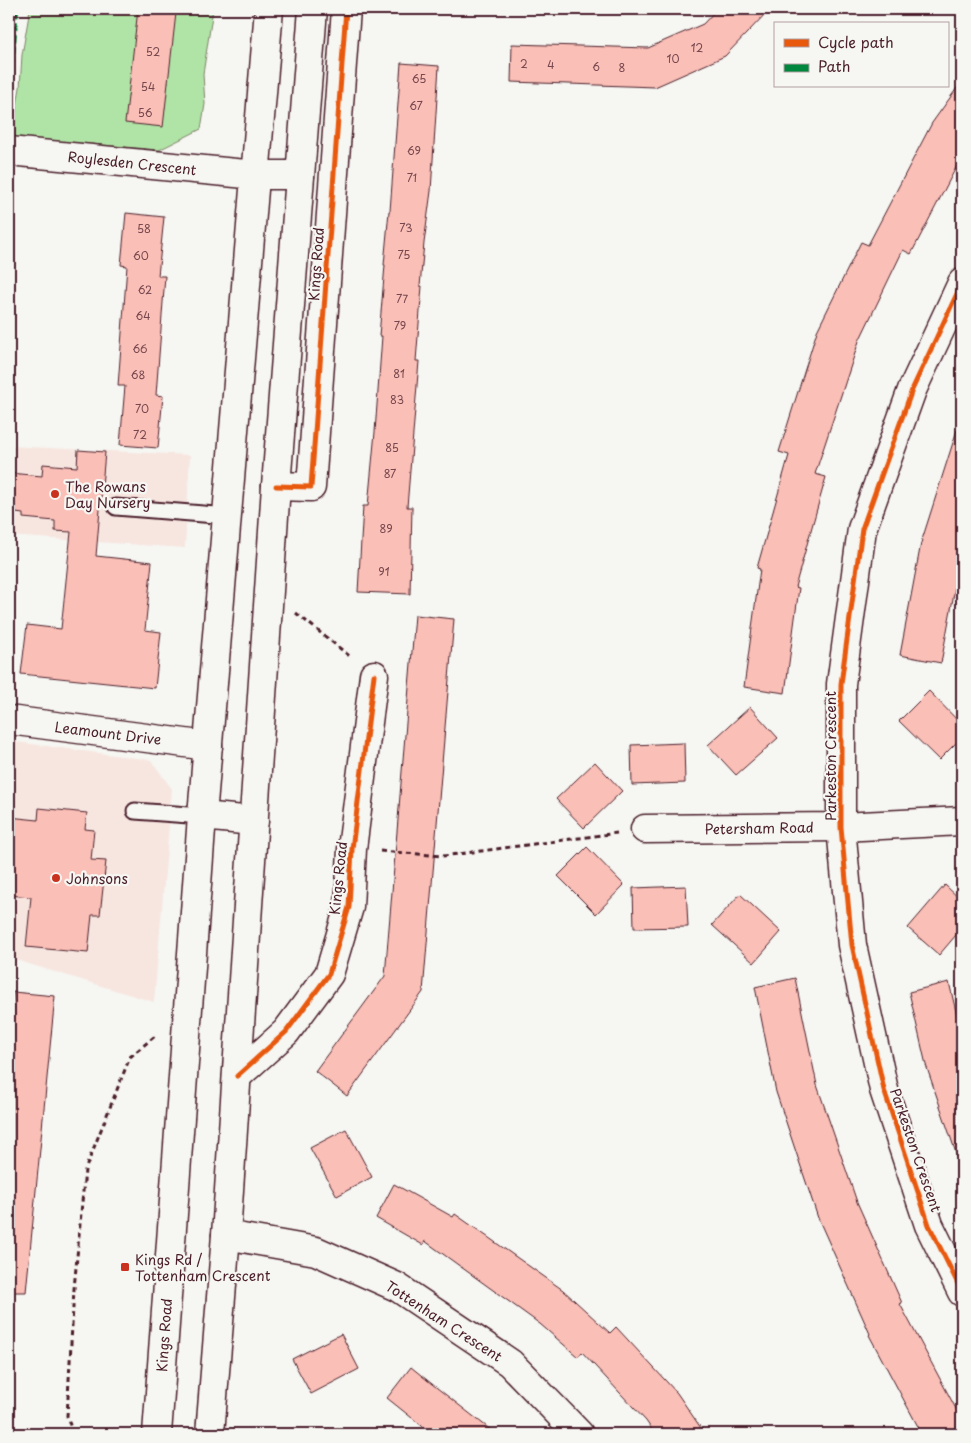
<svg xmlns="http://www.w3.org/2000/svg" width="971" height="1443" font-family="'Playpen Sans',sans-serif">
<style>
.built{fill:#f7e6e0}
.green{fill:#b0e4a6;stroke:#7d8268}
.building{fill:#fabfb6;stroke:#4a1f2b}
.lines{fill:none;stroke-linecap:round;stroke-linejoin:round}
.lane-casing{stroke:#4a1f2b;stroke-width:19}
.street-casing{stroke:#4a1f2b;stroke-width:31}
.secondary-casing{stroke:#4a1f2b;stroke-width:31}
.path{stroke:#4a1f2b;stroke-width:3;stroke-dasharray:5 4;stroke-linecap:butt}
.lane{stroke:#f6f6f2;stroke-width:15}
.street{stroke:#f6f6f2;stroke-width:28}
.secondary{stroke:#f6f6f2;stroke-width:28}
.quiet{stroke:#00873e;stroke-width:4;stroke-dasharray:8 4;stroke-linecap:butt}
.cycleway-casing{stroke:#f6f6f2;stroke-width:8}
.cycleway{stroke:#e8590c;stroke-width:5}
.poi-dot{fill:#c8321e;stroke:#f6f6f2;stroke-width:2}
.labels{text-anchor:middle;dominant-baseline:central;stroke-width:4.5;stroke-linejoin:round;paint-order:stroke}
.number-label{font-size:11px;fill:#76474e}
.street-label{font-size:14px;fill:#4a1f2b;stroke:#f6f6f2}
.poi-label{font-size:14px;fill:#4a1f2b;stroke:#f6f6f2;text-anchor:start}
</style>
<rect width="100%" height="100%" fill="#f6f6f2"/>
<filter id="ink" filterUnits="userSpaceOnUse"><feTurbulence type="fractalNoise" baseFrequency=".02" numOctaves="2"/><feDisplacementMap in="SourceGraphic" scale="10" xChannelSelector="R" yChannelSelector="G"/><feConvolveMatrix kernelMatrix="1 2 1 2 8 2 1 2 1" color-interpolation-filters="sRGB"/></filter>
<g filter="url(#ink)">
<g class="built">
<path d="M 9,446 L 190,455 L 185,548 L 9,536 Z"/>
<path d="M 9,741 L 151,760 L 172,789 L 154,1002 L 9,958 Z"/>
</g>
<path class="green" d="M 30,9 L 213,9 L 203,74 L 205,104 L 201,129 L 159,150 L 11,137 L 20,88 L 22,55 Z"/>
<g class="building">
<path d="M 138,9 L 176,13 L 163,127 L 125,123 Z"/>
<path d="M 717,9 L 770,9 L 725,56 L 655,87 L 511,82 L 512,44 L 648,48 L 703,24 Z"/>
<path d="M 401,63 L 439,66 L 431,191 L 424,243 L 420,286 L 422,286 L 416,361 L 419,361 L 407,507 L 412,507 L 410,594 L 358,592 L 363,506 L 368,506 L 375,432 L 382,336 L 379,336 L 385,265 L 384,265 L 389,211 L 390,211 Z"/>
<path d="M 962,81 L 962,156 L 911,254 L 903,250 L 859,341 L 815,474 L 826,477 L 795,587 L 799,588 L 785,693 L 744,687 L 760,569 L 757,568 L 789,455 L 779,452 L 817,331 L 861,242 L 868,245 L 932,123 Z"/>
<path d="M 126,213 L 164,217 L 158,276 L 165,276 L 156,395 L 163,396 L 158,448 L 120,445 L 125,386 L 118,386 L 127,266 L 121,265 Z"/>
<path d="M 957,430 L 962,431 L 962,550 L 941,663 L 900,655 L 921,543 Z"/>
<path d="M 78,450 L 105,452 L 96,556 L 152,562 L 145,630 L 161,632 L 155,688 L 21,674 L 27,625 L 61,629 L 71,532 L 55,531 L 55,521 L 23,518 L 23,514 L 9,512 L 9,473 L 42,476 L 43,464 L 77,467 Z"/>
<path d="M 415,615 L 454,619 L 423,992 L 347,1096 L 315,1071 L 385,976 Z"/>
<path d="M 929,691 L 962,725 L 962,737 L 939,760 L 899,721 Z"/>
<path d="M 750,707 L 778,738 L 736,775 L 708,745 Z"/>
<path d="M 684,743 L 685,783 L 632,785 L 631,745 Z"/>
<path d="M 595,762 L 622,791 L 584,828 L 556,799 Z"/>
<path d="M 39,808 L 87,813 L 85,829 L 94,830 L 91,860 L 106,861 L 100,915 L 92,915 L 88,953 L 26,947 L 31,897 L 9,895 L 9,817 L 38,820 Z"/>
<path d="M 587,847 L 624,885 L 596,914 L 558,876 Z"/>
<path d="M 945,885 L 962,901 L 962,928 L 939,955 L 908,928 Z"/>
<path d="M 686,886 L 688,927 L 634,928 L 633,888 Z"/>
<path d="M 740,894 L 781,932 L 754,963 L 712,925 Z"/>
<path d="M 795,978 L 817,1085 L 857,1202 L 902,1303 L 900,1304 L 962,1420 L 962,1434 L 922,1434 L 869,1335 L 870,1334 L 818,1218 L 776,1092 L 755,987 Z"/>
<path d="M 949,982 L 962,1037 L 962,1158 L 958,1159 L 926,1065 L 909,992 Z"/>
<path d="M 13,992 L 55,996 L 26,1292 L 9,1292 L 9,1035 Z"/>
<path d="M 346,1129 L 372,1177 L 337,1196 L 310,1148 Z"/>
<path d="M 394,1184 L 453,1217 L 455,1214 L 563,1290 L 610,1333 L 616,1327 L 677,1393 L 705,1434 L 655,1434 L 646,1421 L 582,1352 L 578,1357 L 540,1324 L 425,1241 L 423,1245 L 376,1218 Z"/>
<path d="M 341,1334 L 359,1369 L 311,1394 L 292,1359 Z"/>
<path d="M 411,1367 L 432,1384 L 496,1434 L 432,1434 L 387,1398 Z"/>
</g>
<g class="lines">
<g class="lane-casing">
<g id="lane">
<path d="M 116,507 L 228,516"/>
<path d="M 135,811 L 202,816"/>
</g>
</g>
<g class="street-casing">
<g id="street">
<path d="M 9,151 L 256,175 L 300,175"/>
<path d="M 962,283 L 912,390 L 862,529 L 841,684 L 841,827 L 852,945 L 884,1090 L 929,1225 L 962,1292"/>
<path d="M 276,486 L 311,487 L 346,9"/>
<path d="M 9,720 L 208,746"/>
<path d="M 202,816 L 254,821"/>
<path d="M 645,829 L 841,827 L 962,821"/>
<path d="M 237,1076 L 286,1032 L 329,974 L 349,907 L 352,849 L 374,675"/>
<path d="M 226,1235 L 316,1251 L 397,1287 L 510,1363 L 579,1434"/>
</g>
</g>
<g class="secondary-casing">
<g id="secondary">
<path d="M 157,1434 L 202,816 L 269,9"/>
<path d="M 210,1434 L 226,1235 L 276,486 L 313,9"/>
</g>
</g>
<g class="path">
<path d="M 296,613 L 352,658"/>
<path d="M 380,851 L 443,856 L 617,833"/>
<path d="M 73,1434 L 67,1416 L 74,1289 L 85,1170 L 130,1057 L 155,1036"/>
</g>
<use href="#lane" class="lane"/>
<use href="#street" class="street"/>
<use href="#secondary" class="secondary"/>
<path class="quiet" d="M 9,101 L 17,9"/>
<g class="cycleway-casing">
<g id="cycleway">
<path d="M 962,283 L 912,390 L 862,529 L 841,684 L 841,827 L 852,945 L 884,1090 L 929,1225 L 962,1292"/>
<path d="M 276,486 L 311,487 L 346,9"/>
<path d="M 237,1076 L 286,1032 L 329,974 L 349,907 L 352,849 L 374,675"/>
</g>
</g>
<use href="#cycleway" class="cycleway"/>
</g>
</g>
<g class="poi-dot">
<circle cx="55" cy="494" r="5"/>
<circle cx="56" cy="878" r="5"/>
<rect x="120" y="1262" width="10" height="10" rx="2.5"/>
</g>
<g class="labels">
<g class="number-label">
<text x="697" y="47">12</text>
<text x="153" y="51">52</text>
<text x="673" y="58">10</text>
<text x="524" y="63">2</text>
<text x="551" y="64">4</text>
<text x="596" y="66">6</text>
<text x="622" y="67">8</text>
<text x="419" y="78">65</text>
<text x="148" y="86">54</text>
<text x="416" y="105">67</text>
<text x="145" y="112">56</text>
<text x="414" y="150">69</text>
<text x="412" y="177">71</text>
<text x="406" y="227">73</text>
<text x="144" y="228">58</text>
<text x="404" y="254">75</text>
<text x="141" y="255">60</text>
<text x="145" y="289">62</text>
<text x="402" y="298">77</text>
<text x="143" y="315">64</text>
<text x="400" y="325">79</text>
<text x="140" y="348">66</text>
<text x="399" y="373">81</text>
<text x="138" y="374">68</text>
<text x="397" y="399">83</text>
<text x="142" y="408">70</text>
<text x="140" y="434">72</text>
<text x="392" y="447">85</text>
<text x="390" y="473">87</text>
<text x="386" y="528">89</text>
<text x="384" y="571">91</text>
</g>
<g class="street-label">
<text transform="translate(132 163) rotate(6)">Roylesden Crescent</text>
<text transform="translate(316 264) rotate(-86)">Kings Road</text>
<text transform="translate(108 733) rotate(7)">Leamount Drive</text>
<text transform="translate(830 756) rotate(-90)">Parkeston Crescent</text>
<text transform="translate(759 828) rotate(-1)">Petersham Road</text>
<text transform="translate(338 878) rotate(-84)">Kings Road</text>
<text transform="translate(916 1150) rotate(71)">Parkeston Crescent</text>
<text transform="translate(444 1321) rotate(33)">Tottenham Crescent</text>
<text transform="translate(164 1335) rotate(-86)">Kings Road</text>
</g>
<g class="poi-label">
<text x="65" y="486">The Rowans<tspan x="65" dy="16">Day Nursery</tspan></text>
<text x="66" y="878">Johnsons</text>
<text x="135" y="1259">Kings Rd /<tspan x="135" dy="16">Tottenham Crescent</tspan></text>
</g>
</g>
<rect width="971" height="1443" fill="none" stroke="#f6f6f2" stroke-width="30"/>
<rect x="15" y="15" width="941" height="1413" fill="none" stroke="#4a1f2b" stroke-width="2" filter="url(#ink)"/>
<rect x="774" y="22" width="175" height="65" fill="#f6f6f2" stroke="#b1a0a2"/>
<rect x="784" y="39" width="25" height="8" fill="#e8590c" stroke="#b1a0a2"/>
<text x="818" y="48" font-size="15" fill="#4a1f2b">Cycle path</text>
<rect x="784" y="64" width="25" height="8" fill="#00873e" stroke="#b1a0a2"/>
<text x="818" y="72" font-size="15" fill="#4a1f2b">Path</text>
</svg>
